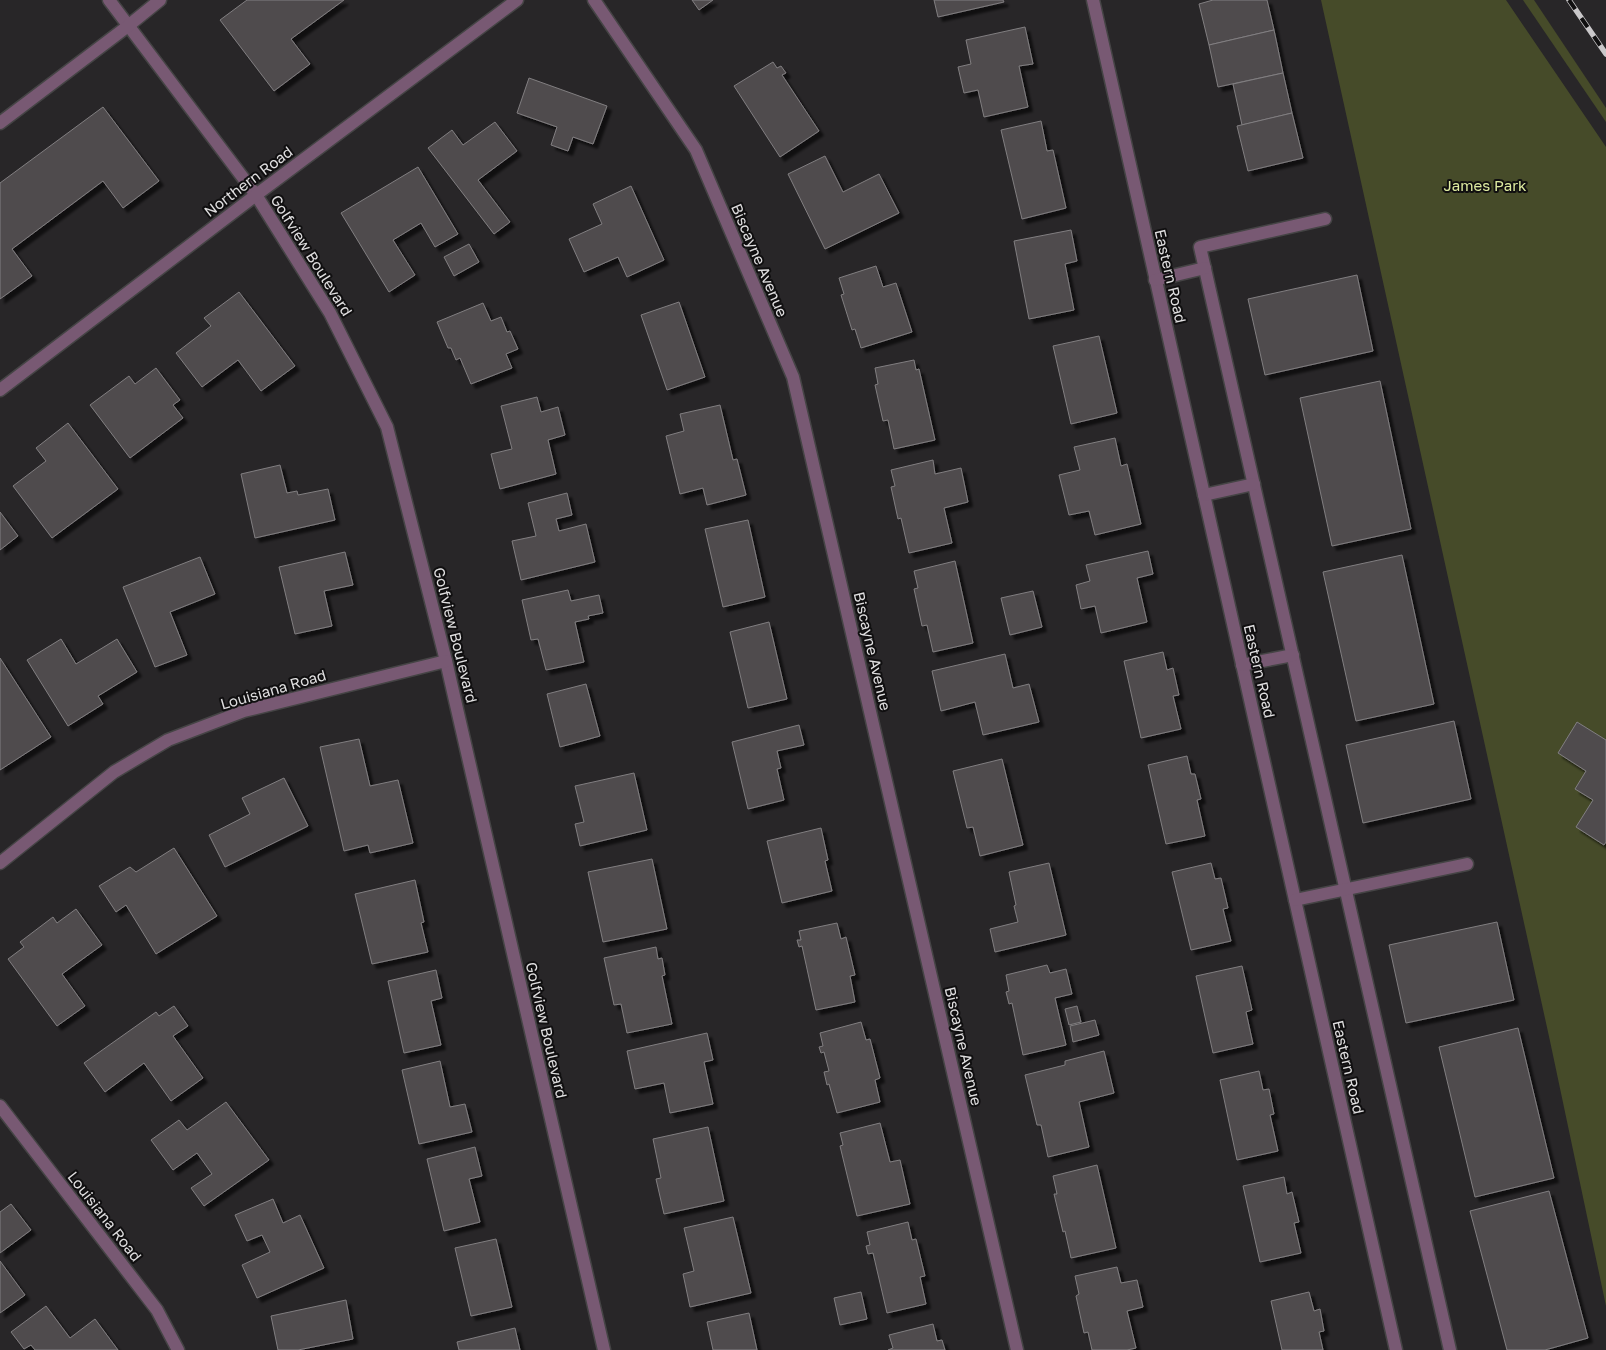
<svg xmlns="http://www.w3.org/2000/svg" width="1606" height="1350" font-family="'Golos Text',sans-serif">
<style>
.green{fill:#464b29}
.building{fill:#4f4c4e;stroke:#817e80;filter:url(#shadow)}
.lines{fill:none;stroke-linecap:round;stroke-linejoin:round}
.minor-casing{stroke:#454445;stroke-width:15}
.minor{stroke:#785973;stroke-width:12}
.rail-casing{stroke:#cac8ca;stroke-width:5.5}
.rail{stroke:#100f10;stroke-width:4;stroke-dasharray:11;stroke-linecap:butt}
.labels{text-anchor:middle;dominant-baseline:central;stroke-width:4;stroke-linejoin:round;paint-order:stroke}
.street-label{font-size:15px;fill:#e0dfe0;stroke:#100f10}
.park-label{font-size:15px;fill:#deeba0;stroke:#100f10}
</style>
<defs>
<filter id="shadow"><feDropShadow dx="4.5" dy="4.5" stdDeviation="1" flood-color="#0009"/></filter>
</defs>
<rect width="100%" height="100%" fill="#282628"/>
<g class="green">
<path d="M 1321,0 L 1506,0 L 1606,147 L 1606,1306 L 1550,1041 Z"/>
<path d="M 1523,0 L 1534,0 L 1606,108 L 1606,122 Z"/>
</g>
<g class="building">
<path d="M 247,0 L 344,0 L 291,39 L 310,64 L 274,91 L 220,20 Z"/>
<path d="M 692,0 L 713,0 L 699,10 Z"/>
<path d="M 934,0 L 1003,0 L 1004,2 L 938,17 Z"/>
<path d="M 1213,0 L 1267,0 L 1274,30 L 1209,45 L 1199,4 Z"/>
<path d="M 1025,27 L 1033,64 L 1019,66 L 1028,107 L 984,117 L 978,90 L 964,93 L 958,67 L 971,64 L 966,40 Z"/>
<path d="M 1274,30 L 1283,73 L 1218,87 L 1209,45 Z"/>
<path d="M 773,62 L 777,68 L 781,66 L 786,73 L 782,75 L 819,131 L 780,157 L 734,86 Z"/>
<path d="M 1283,73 L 1292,113 L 1242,125 L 1233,84 Z"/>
<path d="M 529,78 L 607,106 L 593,144 L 573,137 L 568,151 L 551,145 L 557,127 L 517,113 Z"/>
<path d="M 103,107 L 159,181 L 123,208 L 103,181 L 12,249 L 32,276 L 0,299 L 0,183 Z"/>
<path d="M 1292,113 L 1303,158 L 1248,171 L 1237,126 Z"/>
<path d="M 1041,121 L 1047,151 L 1053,150 L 1066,208 L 1022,219 L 1001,130 Z"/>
<path d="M 495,122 L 517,151 L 478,180 L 510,222 L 494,234 L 428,148 L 452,130 L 463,145 Z"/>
<path d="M 825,156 L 843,192 L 879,174 L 899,213 L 825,249 L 788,174 Z"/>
<path d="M 418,167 L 458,234 L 435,247 L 421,223 L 393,240 L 415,275 L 389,292 L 341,213 Z"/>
<path d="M 631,186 L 664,260 L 627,277 L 618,257 L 584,272 L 569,239 L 602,224 L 593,204 Z"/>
<path d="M 1071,230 L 1077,261 L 1065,264 L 1074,310 L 1029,319 L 1014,241 Z"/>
<path d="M 469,244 L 479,262 L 454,276 L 444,257 Z"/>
<path d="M 876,266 L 883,287 L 896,283 L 912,332 L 861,348 L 855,329 L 852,330 L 841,295 L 844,294 L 839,278 Z"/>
<path d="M 1357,275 L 1373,351 L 1265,375 L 1248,299 Z"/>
<path d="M 239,292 L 295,366 L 261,391 L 238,360 L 202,387 L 176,353 L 211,326 L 204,318 Z"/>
<path d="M 679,302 L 705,377 L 667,390 L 641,315 Z"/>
<path d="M 483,303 L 491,321 L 501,317 L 507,332 L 510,331 L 518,349 L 506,354 L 512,368 L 471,384 L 460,358 L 456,360 L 451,348 L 448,348 L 437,322 Z"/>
<path d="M 1099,336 L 1117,413 L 1071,424 L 1053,346 Z"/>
<path d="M 914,360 L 916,370 L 919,369 L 935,440 L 894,449 L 888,420 L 883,421 L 875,385 L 878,384 L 875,368 Z"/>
<path d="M 156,368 L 180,400 L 173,405 L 183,418 L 130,458 L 90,405 L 129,376 L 135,384 Z"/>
<path d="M 1380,381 L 1411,529 L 1332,546 L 1300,398 Z"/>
<path d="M 537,397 L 541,412 L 558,407 L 565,435 L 548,440 L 556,474 L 500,489 L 491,454 L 512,449 L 501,406 Z"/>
<path d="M 720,405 L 733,460 L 737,459 L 746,495 L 707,505 L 703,488 L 680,494 L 666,436 L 684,431 L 680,414 Z"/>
<path d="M 68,423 L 118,489 L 52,538 L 13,486 L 46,461 L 36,448 Z"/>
<path d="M 1115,438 L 1121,466 L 1127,464 L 1141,524 L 1095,535 L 1089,511 L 1069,515 L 1059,475 L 1080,470 L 1074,447 Z"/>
<path d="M 933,460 L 935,474 L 961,468 L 968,502 L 944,508 L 952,543 L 909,553 L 901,518 L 898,519 L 891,487 L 895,486 L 891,470 Z"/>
<path d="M 280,465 L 287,493 L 297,491 L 298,495 L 328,489 L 335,520 L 255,538 L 241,474 Z"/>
<path d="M 567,493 L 572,515 L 556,519 L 559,531 L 586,524 L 595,562 L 521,580 L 512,541 L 536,536 L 528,503 Z"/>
<path d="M 0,512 L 18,536 L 0,550 Z"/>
<path d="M 748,520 L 765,597 L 723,607 L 705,529 Z"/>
<path d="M 1148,551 L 1153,574 L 1137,578 L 1147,622 L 1101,633 L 1095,606 L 1081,609 L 1076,585 L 1090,581 L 1086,565 Z"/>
<path d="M 345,552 L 353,585 L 324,591 L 332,626 L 295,634 L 279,567 Z"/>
<path d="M 1402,555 L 1434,704 L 1356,721 L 1323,572 Z"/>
<path d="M 200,557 L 215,594 L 170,612 L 187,655 L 155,667 L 123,587 Z"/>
<path d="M 955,561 L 973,643 L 933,652 L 927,625 L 922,626 L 914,589 L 918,588 L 914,571 Z"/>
<path d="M 568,590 L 571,601 L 599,595 L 603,613 L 588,616 L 589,619 L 575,622 L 584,662 L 546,670 L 538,639 L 531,640 L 522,600 Z"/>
<path d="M 1033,591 L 1042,627 L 1010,635 L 1001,598 Z"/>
<path d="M 769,622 L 787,699 L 748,708 L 730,632 Z"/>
<path d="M 61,639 L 76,664 L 117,639 L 137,672 L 98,696 L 103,704 L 68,726 L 27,660 Z"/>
<path d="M 1163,652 L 1167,670 L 1173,668 L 1179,695 L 1173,696 L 1181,729 L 1141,738 L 1124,661 Z"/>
<path d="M 1005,654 L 1013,688 L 1029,684 L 1039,722 L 983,735 L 975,702 L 941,711 L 932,671 Z"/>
<path d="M 0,658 L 51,737 L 0,770 Z"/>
<path d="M 586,684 L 600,736 L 560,747 L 547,694 Z"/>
<path d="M 1454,721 L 1471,799 L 1363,823 L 1346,745 Z"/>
<path d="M 1577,722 L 1606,740 L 1606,842 L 1604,845 L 1576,827 L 1593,800 L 1575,789 L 1586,771 L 1558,753 Z"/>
<path d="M 799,725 L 804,745 L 777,751 L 781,768 L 777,769 L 784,800 L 748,809 L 732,742 Z"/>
<path d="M 359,739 L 370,786 L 398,780 L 413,843 L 370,853 L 368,845 L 344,851 L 320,747 Z"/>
<path d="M 1187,756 L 1191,774 L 1195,774 L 1201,799 L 1197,800 L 1205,836 L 1166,844 L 1148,765 Z"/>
<path d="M 1002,759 L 1023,845 L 980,856 L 973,827 L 967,828 L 953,771 Z"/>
<path d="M 634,773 L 647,830 L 580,846 L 575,824 L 584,822 L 575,786 Z"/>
<path d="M 284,778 L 308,826 L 225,867 L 209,835 L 250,814 L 242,798 Z"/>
<path d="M 821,828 L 828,860 L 825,861 L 832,891 L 782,903 L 767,841 Z"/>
<path d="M 174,848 L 217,916 L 156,954 L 126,905 L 116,912 L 99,886 L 130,867 L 136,872 Z"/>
<path d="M 652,859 L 667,929 L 603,942 L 588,872 Z"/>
<path d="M 1049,863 L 1066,935 L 995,952 L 990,929 L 1018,922 L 1014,906 L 1016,905 L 1009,872 Z"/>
<path d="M 1211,863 L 1215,879 L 1221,878 L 1228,908 L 1223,909 L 1231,941 L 1191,950 L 1172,872 Z"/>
<path d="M 415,880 L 424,922 L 421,923 L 428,952 L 372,964 L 355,894 Z"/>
<path d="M 76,909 L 102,945 L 62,974 L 85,1006 L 57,1026 L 8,959 L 24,947 L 20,942 L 53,917 L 57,923 Z"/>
<path d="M 1497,922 L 1514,1000 L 1406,1023 L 1389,945 Z"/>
<path d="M 837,923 L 841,939 L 846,937 L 855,975 L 850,976 L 855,1002 L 816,1010 L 802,946 L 799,947 L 797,940 L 801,940 L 799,931 Z"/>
<path d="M 656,947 L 658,959 L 662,958 L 665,975 L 662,976 L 672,1024 L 627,1033 L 621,1004 L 614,1005 L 604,958 Z"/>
<path d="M 1047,965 L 1050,973 L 1066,969 L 1072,994 L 1055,998 L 1066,1045 L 1023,1055 L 1012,1003 L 1009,1004 L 1006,992 L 1009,991 L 1006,975 Z"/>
<path d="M 1242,966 L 1252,1010 L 1246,1012 L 1253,1044 L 1213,1053 L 1196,976 Z"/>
<path d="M 436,970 L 442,998 L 431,1001 L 441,1045 L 404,1053 L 388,981 Z"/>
<path d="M 174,1006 L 188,1026 L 173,1036 L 203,1078 L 171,1101 L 144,1063 L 105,1092 L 84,1063 L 156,1012 L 159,1016 Z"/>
<path d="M 1077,1006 L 1081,1022 L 1069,1025 L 1065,1009 Z"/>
<path d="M 1095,1020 L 1099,1035 L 1073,1042 L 1070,1026 Z"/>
<path d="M 861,1022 L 866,1040 L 870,1039 L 880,1078 L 875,1080 L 880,1102 L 837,1113 L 829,1084 L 827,1085 L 824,1072 L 829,1071 L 824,1052 L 821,1053 L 819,1047 L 823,1046 L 820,1033 Z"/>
<path d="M 1518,1028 L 1554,1178 L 1475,1197 L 1439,1047 Z"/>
<path d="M 707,1033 L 713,1060 L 704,1062 L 713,1104 L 670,1113 L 664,1083 L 635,1089 L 627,1051 Z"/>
<path d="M 1104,1051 L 1114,1093 L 1079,1102 L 1089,1147 L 1048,1157 L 1041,1125 L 1037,1125 L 1025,1075 L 1065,1065 L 1065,1061 Z"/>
<path d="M 440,1061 L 450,1107 L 465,1104 L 472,1132 L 419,1144 L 402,1070 Z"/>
<path d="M 1259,1071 L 1263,1090 L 1269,1089 L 1274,1114 L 1270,1115 L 1278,1151 L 1237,1160 L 1220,1080 Z"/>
<path d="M 226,1102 L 269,1160 L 204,1206 L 191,1188 L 212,1174 L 197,1153 L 173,1170 L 151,1140 L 179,1120 L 187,1130 Z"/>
<path d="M 880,1123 L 890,1162 L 900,1160 L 910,1204 L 857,1216 L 840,1146 L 843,1145 L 840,1133 Z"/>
<path d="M 708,1127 L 724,1201 L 664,1214 L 656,1179 L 661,1178 L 653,1139 Z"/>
<path d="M 475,1147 L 482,1176 L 469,1179 L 480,1222 L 444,1231 L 427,1159 Z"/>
<path d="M 1097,1165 L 1116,1248 L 1071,1258 L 1065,1231 L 1063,1232 L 1054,1194 L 1057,1194 L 1053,1176 Z"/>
<path d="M 1284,1177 L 1287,1194 L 1292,1192 L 1299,1222 L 1294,1223 L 1301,1253 L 1260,1262 L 1243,1186 Z"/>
<path d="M 1549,1191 L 1588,1338 L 1545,1350 L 1507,1350 L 1470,1211 Z"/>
<path d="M 273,1199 L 283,1223 L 300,1215 L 324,1268 L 257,1298 L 242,1265 L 270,1252 L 262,1235 L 247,1241 L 235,1215 Z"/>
<path d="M 11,1204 L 31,1230 L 0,1253 L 0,1212 Z"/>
<path d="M 733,1217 L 751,1293 L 690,1307 L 683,1274 L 694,1271 L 684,1228 Z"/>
<path d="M 908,1222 L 912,1240 L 916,1239 L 925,1276 L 920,1277 L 926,1304 L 887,1313 L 873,1253 L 868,1254 L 866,1246 L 870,1245 L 867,1232 Z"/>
<path d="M 496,1239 L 512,1307 L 471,1316 L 455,1248 Z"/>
<path d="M 0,1261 L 25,1295 L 0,1313 Z"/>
<path d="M 1117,1267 L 1121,1283 L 1137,1280 L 1143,1307 L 1127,1311 L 1136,1348 L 1127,1350 L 1092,1350 L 1088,1332 L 1084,1333 L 1076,1296 L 1079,1294 L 1075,1276 Z"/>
<path d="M 861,1292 L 867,1319 L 840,1325 L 834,1298 Z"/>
<path d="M 1309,1292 L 1314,1311 L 1320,1309 L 1324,1331 L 1319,1332 L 1323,1350 L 1282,1350 L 1271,1301 Z"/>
<path d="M 346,1300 L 353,1339 L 298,1350 L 278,1350 L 271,1316 Z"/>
<path d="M 46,1306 L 70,1338 L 95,1319 L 118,1350 L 35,1350 L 31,1345 L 24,1349 L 11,1332 Z"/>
<path d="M 749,1313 L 757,1350 L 713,1350 L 707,1322 Z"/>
<path d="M 933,1324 L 937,1341 L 942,1340 L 945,1350 L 888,1350 L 893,1348 L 889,1335 Z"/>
<path d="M 515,1328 L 520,1350 L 459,1350 L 457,1342 Z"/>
</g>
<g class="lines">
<g class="minor-casing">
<g id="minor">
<path d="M 109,0 L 256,195 L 330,313 L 387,427 L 446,661 L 604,1350"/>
<path d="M 594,0 L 696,150 L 793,377 L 1017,1350"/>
<path d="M 1093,0 L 1396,1350"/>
<path d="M 0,123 L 128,26 L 160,0"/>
<path d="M 1325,219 L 1200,247 L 1450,1350"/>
<path d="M 1155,280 L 1205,268"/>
<path d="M 0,390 L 256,195 L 517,0"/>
<path d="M 1204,495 L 1254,484"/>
<path d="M 1242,665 L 1293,655"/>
<path d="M 0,863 L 114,772 L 168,740 L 244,711 L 446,661"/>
<path d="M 1295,900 L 1467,864"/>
<path d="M 0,1106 L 157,1310 L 178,1350"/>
</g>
</g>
<use href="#minor" class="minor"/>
<g class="rail-casing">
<path id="rail" d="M 1569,0 L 1606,54"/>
</g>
<use href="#rail" class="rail"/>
</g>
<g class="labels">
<g class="street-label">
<text transform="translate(248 181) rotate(-37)">Northern Road</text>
<text transform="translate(312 255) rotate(58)">Golfview Boulevard</text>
<text transform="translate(760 260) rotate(67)">Biscayne Avenue</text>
<text transform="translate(1171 276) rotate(77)">Eastern Road</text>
<text transform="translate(456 635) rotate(76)">Golfview Boulevard</text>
<text transform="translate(873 651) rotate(77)">Biscayne Avenue</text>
<text transform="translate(1260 671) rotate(77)">Eastern Road</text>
<text transform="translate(273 689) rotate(-16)">Louisiana Road</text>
<text transform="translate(547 1030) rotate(77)">Golfview Boulevard</text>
<text transform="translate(964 1046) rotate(77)">Biscayne Avenue</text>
<text transform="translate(1349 1067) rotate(77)">Eastern Road</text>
<text transform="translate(105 1216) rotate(52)">Louisiana Road</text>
</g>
<g class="park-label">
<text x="1485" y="185">James Park</text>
</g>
</g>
</svg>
